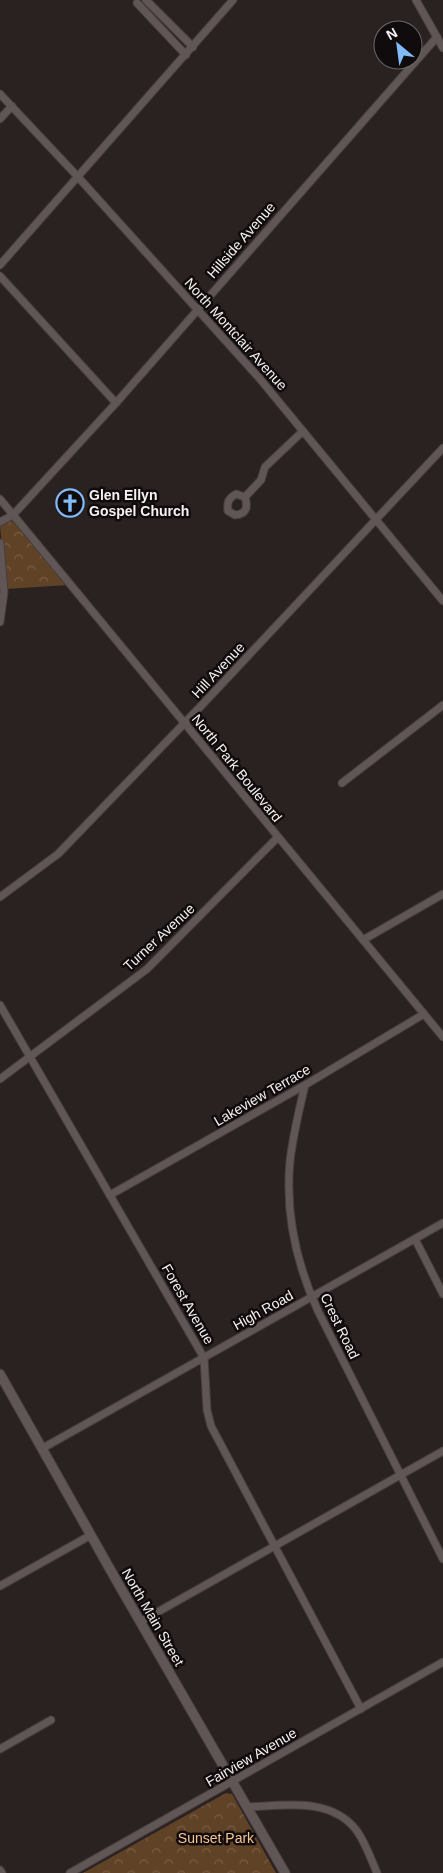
<svg xmlns="http://www.w3.org/2000/svg" width="443" height="1873" font-family="Arial,sans-serif">
<style>
.park{fill:url(#park-crowns)}
.lines{fill:none;stroke-linecap:round;stroke-linejoin:round}
.minor-casing{stroke:#453d3e;stroke-width:9}
.tertiary-casing{stroke:#453d3e;stroke-width:11}
.minor{stroke:#615656;stroke-width:7}
.tertiary{stroke:#615656;stroke-width:9}
.labels{text-anchor:middle;dominant-baseline:central;stroke-width:5;stroke-linejoin:round;paint-order:stroke}
.street-label{font-size:14px;fill:#f7f1f1;stroke:#100b0c}
.poi-label{font-size:14px;font-weight:bold;fill:#f7f1f1;stroke:#100b0c;text-anchor:start}
.park-label{font-size:14px;fill:#f7c495;stroke:#100b0c}
</style>
<defs>
<pattern id="park-crowns" width="20" height="18" patternUnits="userSpaceOnUse" patternTransform="scale(1.25)"><rect width="20" height="18" fill="#604226"/><path d="M2 6a3 3 0 1 1 6 0M12 15a3 3 0 1 1 6 0" fill="none" stroke="#785e46"/></pattern>
</defs>
<rect width="100%" height="100%" fill="#2a2121"/>
<g class="park">
<path d="M 14,519 L 68,585 L 6,589 L 0,526 Z"/>
<path d="M 226,1793 L 232,1794 L 276,1873 L 83,1873 Z"/>
</g>
<g class="lines">
<g class="minor-casing">
<g id="minor">
<path d="M 146,0 L 193,47"/>
<path d="M 416,0 L 443,48"/>
<path d="M 137,3 L 186,55"/>
<path d="M 0,94 L 78,177 L 260,379 L 443,601"/>
<path d="M 0,119 L 12,106"/>
<path d="M 0,265 L 233,0"/>
<path d="M 0,276 L 116,403"/>
<path d="M 245,497 C 248,507 247,514 235,515 L 228,511 C 227,502 228,499 236,494 L 245,497 L 261,480 L 265,467 L 303,431"/>
<path d="M 0,499 L 443,1037"/>
<path d="M 0,522 L 13,515 L 116,403 L 437,37"/>
<path d="M 0,543 L 4,592 L 0,622"/>
<path d="M 342,783 L 443,705"/>
<path d="M 0,897 L 58,854 L 201,706 L 443,448"/>
<path d="M 363,940 L 443,894"/>
<path d="M 0,1005 L 204,1358 L 207,1410 L 211,1426 L 361,1709"/>
<path d="M 0,1079 L 147,969 L 278,837"/>
<path d="M 305,1085 C 299,1110 293,1135 290,1161 C 285,1214 296,1263 318,1311 L 443,1559"/>
<path d="M 110,1195 L 305,1085 L 424,1014"/>
<path d="M 415,1239 L 443,1294"/>
<path d="M 43,1448 L 443,1223"/>
<path d="M 0,1586 L 91,1535"/>
<path d="M 140,1622 L 443,1451"/>
<path d="M 0,1749 L 51,1720"/>
<path d="M 248,1807 C 284,1805 332,1797 357,1831 C 366,1844 371,1859 377,1873"/>
<path d="M 0,1870 L 2,1873"/>
<path d="M 70,1873 L 443,1662"/>
</g>
</g>
<g class="tertiary-casing">
<path id="tertiary" d="M 0,1374 L 115,1578 L 285,1873"/>
</g>
<use href="#minor" class="minor"/>
<use href="#tertiary" class="tertiary"/>
</g>
<defs>
<g id="church-ring" transform="scale(1.4375)"><circle r="9.5" fill="#100b0c" stroke="#82bcfa" stroke-width="1.5"/><path d="M-1.2-6h2.4v3.5h3.3v2.4h-3.3V6h-2.4V-.1h-3.3v-2.4h3.3Z" fill="#82bcfa"/></g>
</defs>
<g fill-rule="evenodd">
<use href="#church-ring" x="70" y="503"/>
</g>
<g class="labels">
<g class="street-label">
<text transform="translate(241 240) rotate(-49)">Hillside Avenue</text>
<text transform="translate(236 334) rotate(48)">North Montclair Avenue</text>
<text transform="translate(218 670) rotate(-47)">Hill Avenue</text>
<text transform="translate(237 768) rotate(51)">North Park Boulevard</text>
<text transform="translate(159 937) rotate(-43)">Turner Avenue</text>
<text transform="translate(262 1095) rotate(-30)">Lakeview Terrace</text>
<text transform="translate(188 1304) rotate(60)">Forest Avenue</text>
<text transform="translate(263 1310) rotate(-29)">High Road</text>
<text transform="translate(340 1326) rotate(64)">Crest Road</text>
<text transform="translate(153 1617) rotate(60)">North Main Street</text>
<text transform="translate(251 1757) rotate(-30)">Fairview Avenue</text>
</g>
<g class="poi-label">
<text x="89" y="495">Glen Ellyn<tspan x="89" dy="16">Gospel Church</tspan></text>
</g>
<g class="park-label">
<text x="216" y="1838">Sunset Park</text>
</g>
</g>
<g transform="translate(398 45) rotate(331)"><circle r="24" fill="#100b0c" stroke="#6c6768"/>
<path d="M0-4L9 19L0 12L-9 19Z" fill="#82bcfa"/>
<text y="-8" font-size="14" font-weight="bold" text-anchor="middle" fill="#f7f1f1">N</text>
</g>
</svg>
